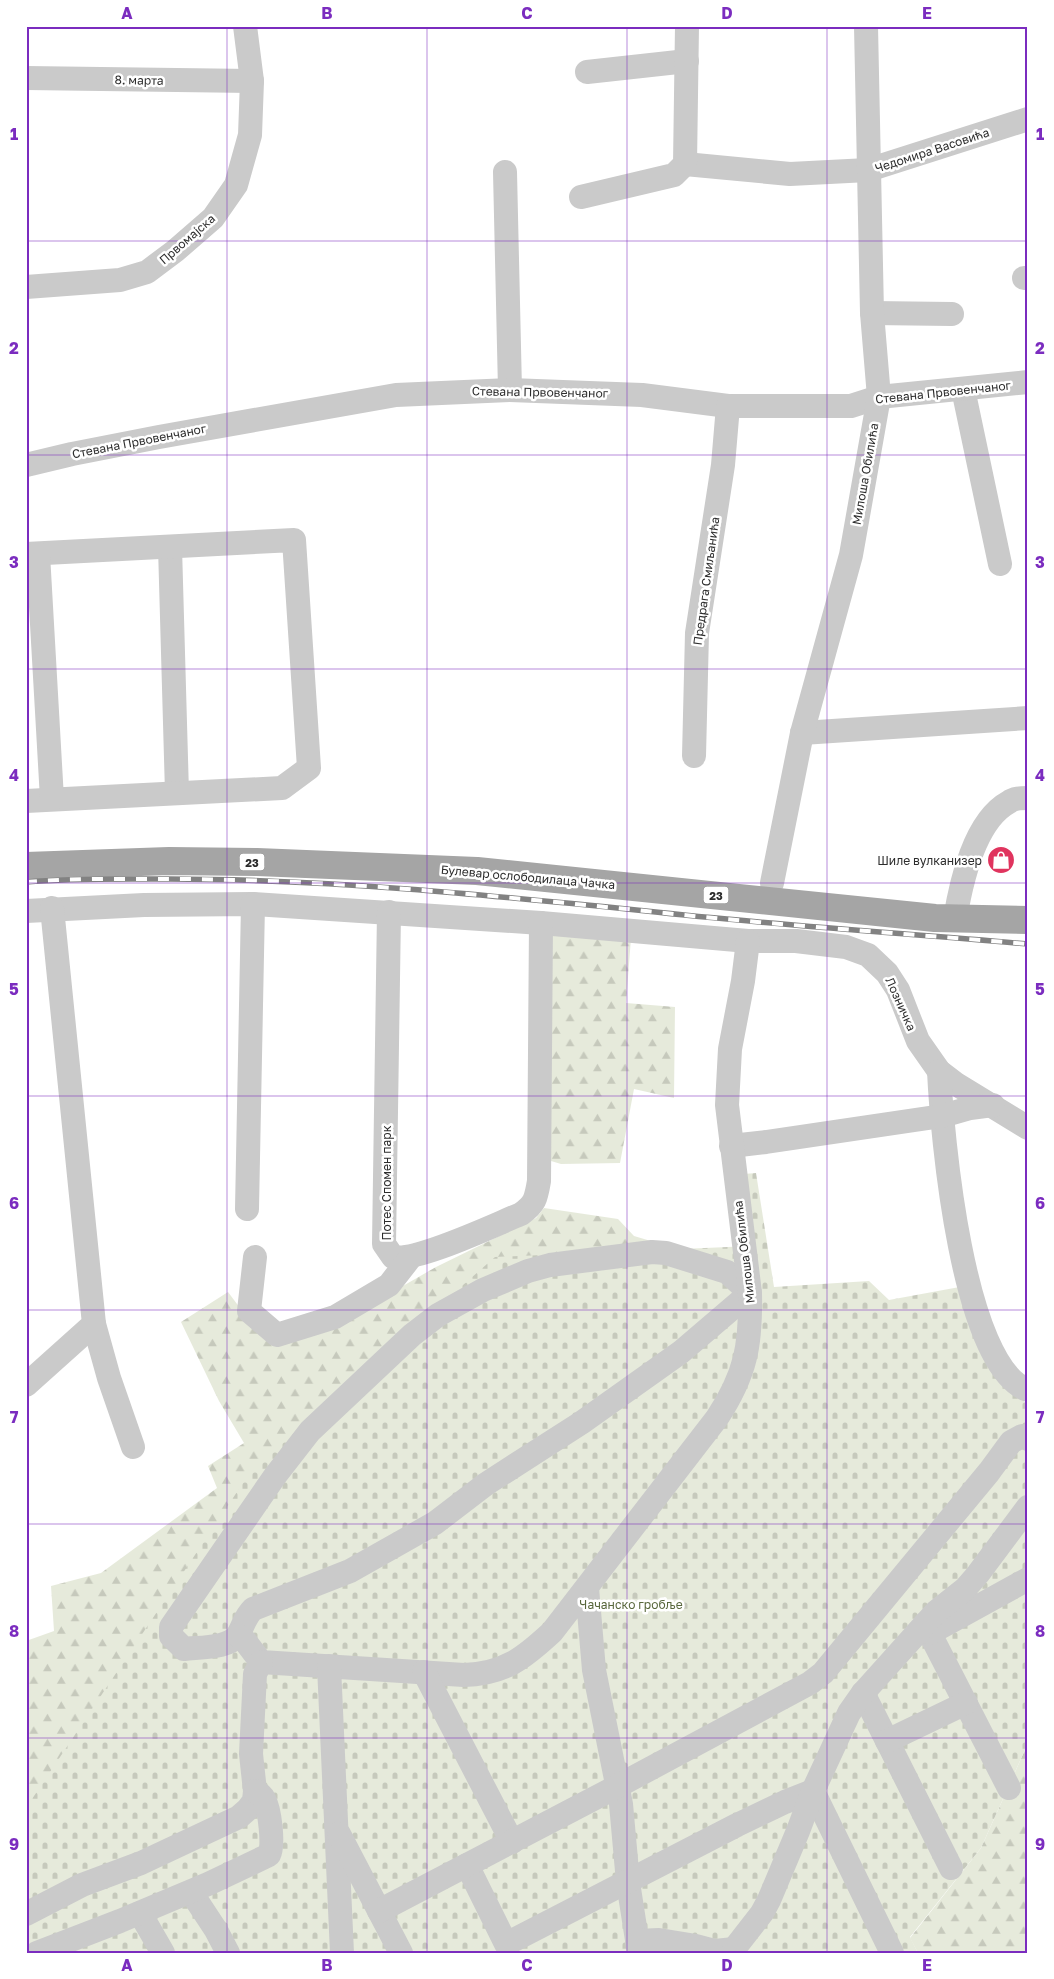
<svg xmlns="http://www.w3.org/2000/svg" width="1054" height="1979" font-family="'Golos Text',sans-serif">
<style>
.forest{fill:url(#forest-firs)}
.cemetery{fill:url(#cemetery-stones)}
.lines{fill:none;stroke-linecap:round;stroke-linejoin:round}
.minor{stroke:#cacaca;stroke-width:24}
.major{stroke:#a5a5a5;stroke-width:28}
.rail-casing{stroke:#828282;stroke-width:5.5}
.rail{stroke:#fff;stroke-width:4;stroke-dasharray:11;stroke-linecap:butt}
.grid{fill:none;stroke:#7b2cbf;stroke-width:1;stroke-opacity:0.55}
.labels{text-anchor:middle;dominant-baseline:central;stroke-width:5;stroke-linejoin:round;paint-order:stroke}
.shield{fill:#fff;stroke:#6c6c6c;stroke-width:1}
.shield-label{font-size:11px;font-weight:bold;fill:#2d2d2d}
.street-label{font-size:12px;fill:#2d2d2d;stroke:#fff}
.poi-label{font-size:12px;fill:#2d2d2d;stroke:#fff;text-anchor:end}
.park-label{font-size:12px;fill:#58673c;stroke:#fff}
.neatline{fill:none;stroke:#7b2cbf;stroke-width:2}
.grid-label{font-size:16px;text-anchor:middle;font-weight:bold;fill:#7b2cbf}
</style>
<defs>
<pattern id="forest-firs" width="22" height="20" patternUnits="userSpaceOnUse" patternTransform="scale(1.25)"><rect width="22" height="20" fill="#e6eadb"/><path d="M5 1l3.5 6h-7zM16 11l3.5 6h-7z" fill="#c6c9bc"/></pattern>
<pattern id="cemetery-stones" width="16" height="16" patternUnits="userSpaceOnUse" patternTransform="scale(1.25)"><rect width="16" height="16" fill="#e6eadb"/><path d="M2 7V4a2 2 0 0 1 4 0v3zM10 15v-3a2 2 0 0 1 4 0v3z" fill="#c6c9bc"/></pattern>
</defs>
<rect width="100%" height="100%" fill="#fff"/>
<g class="forest">
<path d="M 546,933 L 631,938 L 626,1003 L 675,1007 L 674,1098 L 634,1089 L 620,1163 L 561,1164 L 551,1161 Z"/>
<path d="M 544,1208 L 618,1219 L 634,1236 L 681,1250 L 26,1808 L 26,1641 L 54,1631 L 51,1586 L 101,1573 L 217,1488 L 208,1466 L 244,1443 L 219,1401 L 181,1322 L 228,1292 L 252,1324 L 319,1334 L 436,1267 L 536,1218 Z"/>
<path d="M 1028,1743 L 1028,1953 L 918,1953 L 910,1938 L 981,1848 Z"/>
</g>
<path class="cemetery" d="M 756,1173 L 774,1287 L 869,1281 L 889,1300 L 965,1286 L 1002,1376 L 1028,1406 L 1028,1743 L 981,1848 L 910,1937 L 918,1953 L 26,1953 L 26,1808 L 251,1471 L 495,1257 L 751,1246 L 744,1174 Z"/>
<g class="lines">
<g class="minor">
<path d="M 587,72 L 687,61"/>
<path d="M 26,78 L 252,81"/>
<path d="M 685,164 L 790,174 L 868,170 L 1028,119"/>
<path d="M 505,172 L 510,390"/>
<path d="M 581,197 L 674,175 L 685,164 L 687,26"/>
<path d="M 1024,278 L 1028,278"/>
<path d="M 26,287 L 120,280 L 147,272 L 175,251 L 213,218 L 236,185 L 250,135 L 252,81 L 245,26"/>
<path d="M 872,313 L 952,314"/>
<path d="M 963,389 L 1000,564"/>
<path d="M 26,465 L 72,454 L 159,437 L 396,395 L 510,390 L 642,395 L 728,406 L 851,406 L 879,397 L 1028,382"/>
<path d="M 170,547 L 177,793"/>
<path d="M 26,554 L 294,540 L 309,768 L 282,788 L 26,801"/>
<path d="M 38,554 L 52,799"/>
<path d="M 802,733 L 1028,718"/>
<path d="M 694,756 L 697,633 L 723,465 L 728,406"/>
<path d="M 772,883 L 802,733 L 851,555 L 879,397 L 872,313 L 866,26"/>
<path d="M 26,911 L 144,905 L 253,904 L 541,923 L 748,941 L 796,941 L 846,947 L 868,955 L 887,973 L 898,990 L 918,1041 L 939,1071 L 956,1084 L 1028,1128"/>
<path d="M 389,912 L 384,1244 L 393,1257 C 417,1262 494,1225 521,1214 C 535,1204 536,1199 539,1181 L 541,923"/>
<path d="M 955,919 C 961,883 974,821 1009,802 C 1014,798 1021,798 1028,798"/>
<path d="M 939,1071 C 942,1134 962,1367 1028,1390"/>
<path d="M 731,1146 L 766,1142 L 942,1116 L 970,1108 L 993,1105"/>
<path d="M 247,1209 L 253,904"/>
<path d="M 652,1252 L 666,1253 L 727,1272 L 750,1293 L 681,1352 L 581,1423 L 486,1484 L 435,1523 L 350,1571 L 253,1609 C 245,1617 244,1624 239,1633 C 231,1649 200,1647 184,1649 L 171,1636 L 171,1627 L 275,1476 L 310,1431 L 412,1335 L 438,1315 L 483,1290 L 528,1271 L 550,1265 Z"/>
<path d="M 255,1257 L 249,1311 L 277,1335 L 335,1317 L 389,1285 L 410,1258"/>
<path d="M 94,1324 L 109,1378 L 133,1447"/>
<path d="M 26,1385 L 94,1324 L 52,908"/>
<path d="M 587,1588 L 594,1670 L 621,1804 L 628,1882 L 639,1953"/>
<path d="M 925,1624 L 1009,1788"/>
<path d="M 930,1633 L 1028,1579"/>
<path d="M 238,1635 L 245,1641 L 261,1662 L 464,1675 C 504,1674 524,1658 552,1632 L 717,1418 C 746,1374 751,1345 750,1293 L 727,1105 L 730,1049 L 743,981 L 748,941"/>
<path d="M 329,1666 L 342,1953"/>
<path d="M 424,1672 L 512,1842"/>
<path d="M 863,1693 L 951,1868"/>
<path d="M 887,1741 L 966,1703"/>
<path d="M 339,1834 L 401,1953"/>
<path d="M 467,1865 L 506,1944 L 737,1825 L 785,1802 L 813,1791 L 892,1953"/>
<path d="M 191,1892 L 216,1930 L 228,1953"/>
<path d="M 379,1911 L 616,1787 L 810,1683 L 823,1673 L 989,1472 L 1011,1442 L 1022,1436 L 1028,1439"/>
<path d="M 140,1913 L 163,1953"/>
<path d="M 26,1914 L 82,1885 L 141,1863 L 239,1817 L 248,1809 L 254,1801 L 255,1791 L 251,1754 L 255,1674 L 261,1662"/>
<path d="M 637,1941 L 659,1940 L 696,1946 L 715,1951 L 734,1949"/>
<path d="M 37,1953 L 120,1921 L 208,1884 L 269,1855 C 274,1845 270,1810 264,1799 C 262,1795 259,1793 255,1791"/>
<path d="M 736,1953 L 734,1949 L 762,1913 L 769,1900 L 798,1831 L 813,1791 L 849,1713 L 863,1693 L 925,1624 L 936,1612 L 965,1589 L 978,1574 L 1028,1507"/>
</g>
<path class="major" d="M 26,866 L 169,861 L 257,862 L 477,871 L 935,918 L 1028,920"/>
<g class="rail-casing">
<path id="rail" d="M 26,882 C 73,878 121,879 168,879 C 328,879 487,895 646,911 C 773,925 900,933 1028,944"/>
</g>
<use href="#rail" class="rail"/>
</g>
<path class="grid" d="M 227,26 L 227,1953M 427,26 L 427,1953M 627,26 L 627,1953M 827,26 L 827,1953M 26,241 L 1028,241M 26,455 L 1028,455M 26,669 L 1028,669M 26,883 L 1028,883M 26,1096 L 1028,1096M 26,1310 L 1028,1310M 26,1524 L 1028,1524M 26,1738 L 1028,1738"/>
<defs>
<g id="shop-disc" transform="scale(1.4375)"><circle r="9.5" fill="#e0345e" stroke="#fff"/><path d="M-5-2.5h2.3a2.7 3.5 0 0 1 5.4 0H5L5.5 6h-11ZM-1.5-2.5h3a1.5 2.3 0 0 0-3 0Z" fill="#fff"/></g>
</defs>
<g fill-rule="evenodd">
<use href="#shop-disc" x="1001" y="860"/>
</g>
<g class="labels">
<g class="shield">
<rect x="239.5" y="853.5" width="25" height="17" rx="4"/>
<rect x="703.5" y="886.5" width="25" height="17" rx="4"/>
</g>
<g class="shield-label">
<text x="252" y="862">23</text>
<text x="716" y="895">23</text>
</g>
<g class="street-label">
<text transform="translate(139 80) rotate(1)">8. марта</text>
<text transform="translate(932 150) rotate(-18)">Чедомира Васовића</text>
<text transform="translate(187 239) rotate(-41)">Првомајска</text>
<text transform="translate(540 392) rotate(1)">Стевана Првовенчаног</text>
<text transform="translate(943 392) rotate(-6)">Стевана Првовенчаног</text>
<text transform="translate(139 441) rotate(-11)">Стевана Првовенчаног</text>
<text transform="translate(865 474) rotate(-80)">Милоша Обилића</text>
<text transform="translate(706 581) rotate(-82)">Предрага Смиљанића</text>
<text transform="translate(528 877) rotate(5)">Булевар ослободилаца Чачка</text>
<text transform="translate(901 1004) rotate(66)">Лозничка</text>
<text transform="translate(386 1183) rotate(-90)">Потес Спомен парк</text>
<text transform="translate(744 1252) rotate(-97)">Милоша Обилића</text>
</g>
<g class="poi-label">
<text x="982" y="860">Шиле вулканизер</text>
</g>
<g class="park-label">
<text x="631" y="1604">Чачанско гробље</text>
</g>
</g>
<rect width="1054" height="1979" fill="none" stroke="#ffffff" stroke-width="55"/>
<rect x="28" y="28" width="998" height="1924" class="neatline"/>
<g class="grid-label">
<text x="127" y="19">A</text>
<text x="327" y="19">B</text>
<text x="527" y="19">C</text>
<text x="727" y="19">D</text>
<text x="927" y="19">E</text>
<text x="14" y="140">1</text>
<text x="1040" y="140">1</text>
<text x="14" y="354">2</text>
<text x="1040" y="354">2</text>
<text x="14" y="568">3</text>
<text x="1040" y="568">3</text>
<text x="14" y="781">4</text>
<text x="1040" y="781">4</text>
<text x="14" y="995">5</text>
<text x="1040" y="995">5</text>
<text x="14" y="1209">6</text>
<text x="1040" y="1209">6</text>
<text x="14" y="1423">7</text>
<text x="1040" y="1423">7</text>
<text x="14" y="1637">8</text>
<text x="1040" y="1637">8</text>
<text x="14" y="1850">9</text>
<text x="1040" y="1850">9</text>
<text x="127" y="1971">A</text>
<text x="327" y="1971">B</text>
<text x="527" y="1971">C</text>
<text x="727" y="1971">D</text>
<text x="927" y="1971">E</text>
</g>
</svg>
